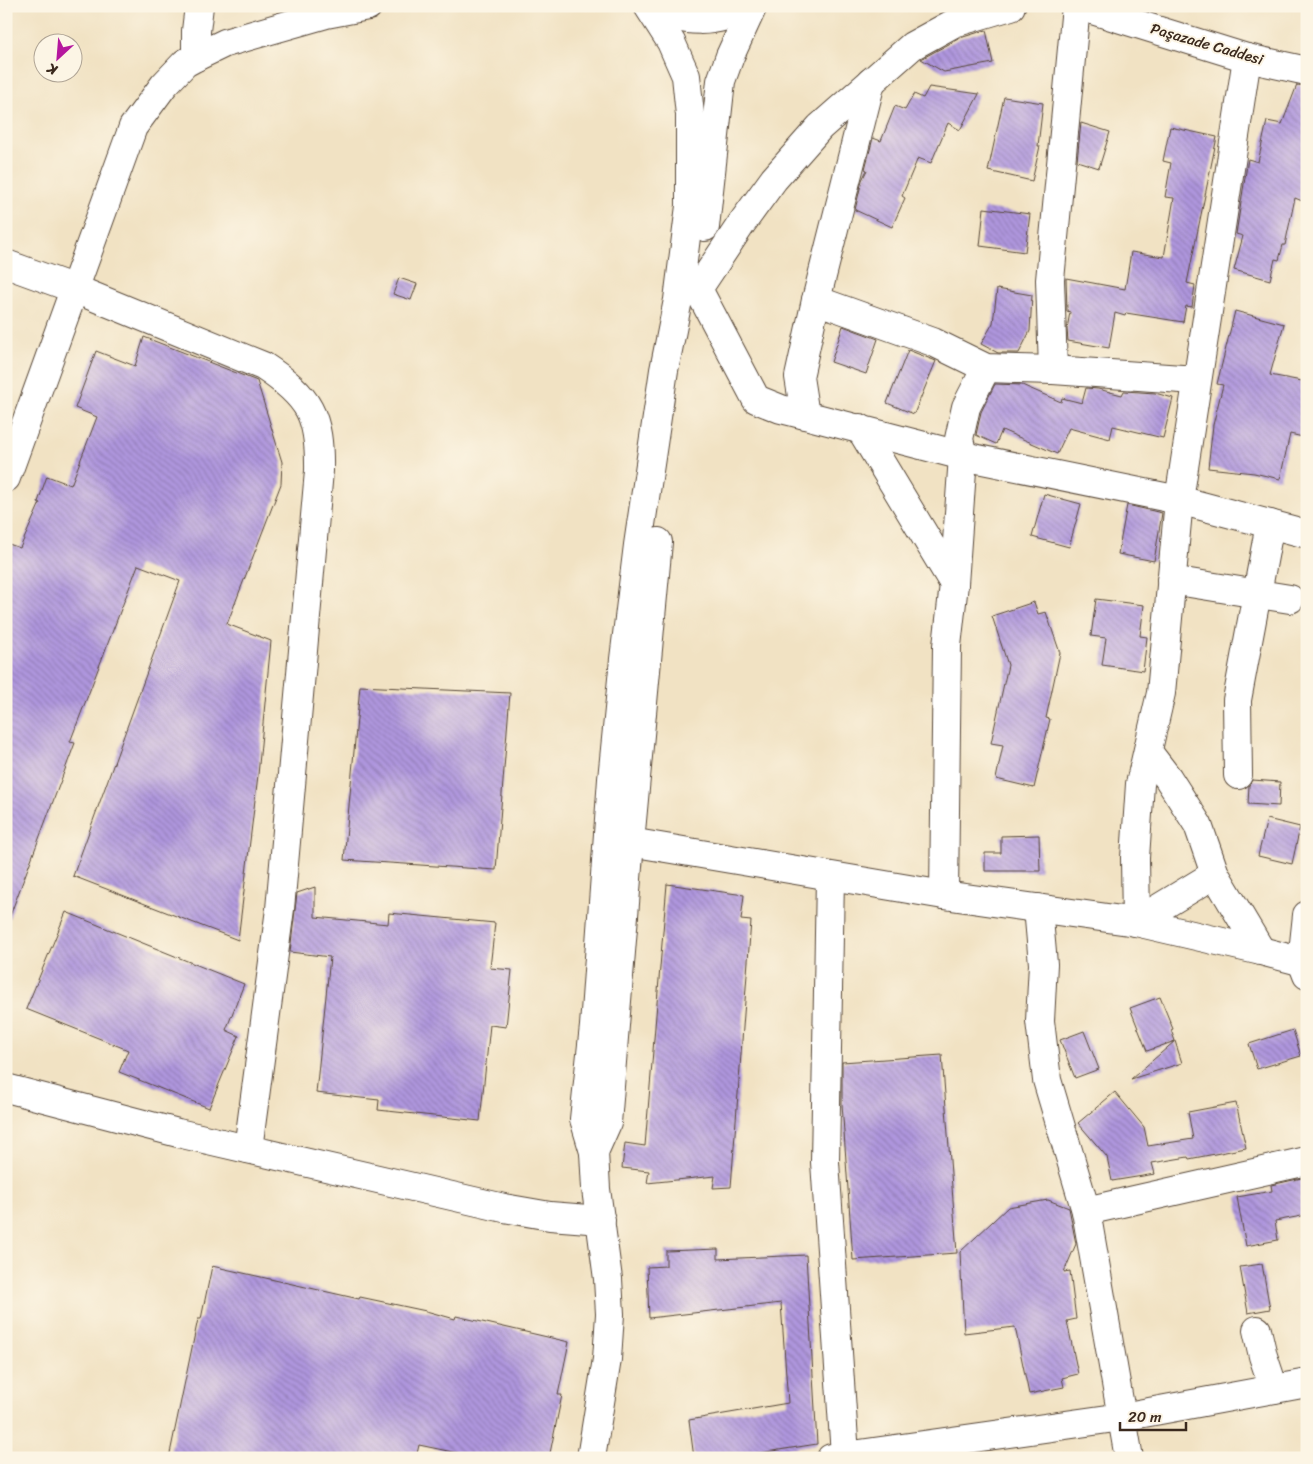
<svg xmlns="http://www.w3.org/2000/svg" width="1313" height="1464" font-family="Sriracha,sans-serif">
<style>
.building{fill:url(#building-back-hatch)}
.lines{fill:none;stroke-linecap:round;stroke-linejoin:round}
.minor-casing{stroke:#564637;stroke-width:30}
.minor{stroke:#fff;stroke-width:28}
.labels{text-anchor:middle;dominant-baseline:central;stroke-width:4;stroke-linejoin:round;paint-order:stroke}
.street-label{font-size:15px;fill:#3b2a1e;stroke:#fcf5e5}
</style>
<defs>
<pattern id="building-back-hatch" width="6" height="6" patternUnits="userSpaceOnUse" patternTransform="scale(1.25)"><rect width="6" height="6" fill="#af96de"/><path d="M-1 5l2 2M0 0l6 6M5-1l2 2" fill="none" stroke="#907bb3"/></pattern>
</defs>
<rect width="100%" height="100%" fill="#fcf5e5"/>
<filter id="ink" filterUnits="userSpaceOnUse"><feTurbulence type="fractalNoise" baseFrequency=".02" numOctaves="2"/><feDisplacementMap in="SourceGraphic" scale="10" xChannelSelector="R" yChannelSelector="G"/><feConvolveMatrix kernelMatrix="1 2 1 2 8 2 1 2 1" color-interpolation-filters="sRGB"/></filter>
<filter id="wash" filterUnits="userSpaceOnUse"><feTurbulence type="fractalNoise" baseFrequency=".0096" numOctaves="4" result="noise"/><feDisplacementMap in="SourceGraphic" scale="20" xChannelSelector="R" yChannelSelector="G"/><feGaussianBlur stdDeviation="1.12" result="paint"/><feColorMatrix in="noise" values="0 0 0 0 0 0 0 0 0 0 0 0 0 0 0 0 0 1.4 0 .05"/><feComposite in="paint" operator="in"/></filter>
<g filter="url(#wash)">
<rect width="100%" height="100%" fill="#f1e2c3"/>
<g id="blocks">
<g class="building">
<path d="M 986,30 L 993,63 L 944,72 L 921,59 L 960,38 Z"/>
<path d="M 1297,85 L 1307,86 L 1307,203 L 1295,198 L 1285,245 L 1283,245 L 1279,260 L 1275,259 L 1270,280 L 1234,270 L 1243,236 L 1236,234 L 1248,159 L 1258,162 L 1267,121 L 1282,124 Z"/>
<path d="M 929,87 L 979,94 L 960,130 L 948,123 L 931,163 L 918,158 L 902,196 L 905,198 L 892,227 L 855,210 L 862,180 L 867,170 L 865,169 L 873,138 L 881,141 L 895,106 L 905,110 L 914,94 L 923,98 Z"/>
<path d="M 1004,97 L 1043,103 L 1038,146 L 1040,146 L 1032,181 L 988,171 Z"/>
<path d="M 1081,123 L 1110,132 L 1099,168 L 1077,161 Z"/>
<path d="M 1170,127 L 1217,137 L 1187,283 L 1195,285 L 1192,307 L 1186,306 L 1183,322 L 1126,313 L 1125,316 L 1115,313 L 1109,348 L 1068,341 L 1067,329 L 1070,312 L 1067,311 L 1066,278 L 1125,289 L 1131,252 L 1164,257 L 1174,198 L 1165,197 L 1171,163 L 1163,161 Z"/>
<path d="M 984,208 L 1030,214 L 1025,252 L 980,246 Z"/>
<path d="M 399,278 L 417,284 L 411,300 L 393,294 Z"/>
<path d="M 997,289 L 1032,295 L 1030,331 L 1019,353 L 998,353 L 981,344 L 993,323 Z"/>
<path d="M 1235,311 L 1284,324 L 1270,375 L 1307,382 L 1307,438 L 1290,434 L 1280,479 L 1254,473 L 1208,468 L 1213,425 L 1223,385 L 1217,384 Z"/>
<path d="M 843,326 L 878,339 L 866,374 L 831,362 Z"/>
<path d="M 144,337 L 257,381 L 282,462 L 281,484 L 227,624 L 271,641 L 258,775 L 238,940 L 73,876 L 180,581 L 138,565 L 70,742 L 75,743 L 8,921 L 6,920 L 6,543 L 20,548 L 40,503 L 38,502 L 47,476 L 71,485 L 97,417 L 75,408 L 96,351 L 135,366 Z"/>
<path d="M 908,350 L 936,361 L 914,414 L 887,403 Z"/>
<path d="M 995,384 L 1022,385 L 1061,402 L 1062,398 L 1082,403 L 1086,388 L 1098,389 L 1122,395 L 1124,391 L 1155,393 L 1173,398 L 1163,438 L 1113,426 L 1110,439 L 1069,428 L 1057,454 L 1002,430 L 996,444 L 976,435 L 981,412 Z"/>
<path d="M 1044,494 L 1081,504 L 1069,547 L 1032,537 Z"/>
<path d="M 1127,505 L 1162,513 L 1154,561 L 1118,554 Z"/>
<path d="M 1096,599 L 1144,605 L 1140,636 L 1147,637 L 1143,671 L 1102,665 L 1106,638 L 1091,636 Z"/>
<path d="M 1034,602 L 1038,614 L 1046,612 L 1060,653 L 1046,718 L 1050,719 L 1034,788 L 996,779 L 1003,745 L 991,743 L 1008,665 L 992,616 Z"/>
<path d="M 360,686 L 510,693 L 496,870 L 344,860 Z"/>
<path d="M 1252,780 L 1280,782 L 1279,806 L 1248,804 L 1249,785 Z"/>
<path d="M 1267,819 L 1300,827 L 1292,864 L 1258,856 Z"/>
<path d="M 1039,835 L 1040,871 L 985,871 L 985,853 L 1001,853 L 1001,836 Z"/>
<path d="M 667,884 L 744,895 L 741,920 L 751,921 L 731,1187 L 713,1188 L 715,1176 L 647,1183 L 649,1171 L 622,1168 L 625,1143 L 645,1146 Z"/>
<path d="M 315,887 L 315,917 L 388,924 L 389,913 L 495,923 L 490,968 L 512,970 L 506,1027 L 490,1025 L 480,1121 L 378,1110 L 379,1100 L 316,1093 L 330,957 L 290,952 L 297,893 Z"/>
<path d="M 66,912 L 244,984 L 226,1030 L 239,1036 L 209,1108 L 119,1072 L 128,1050 L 26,1009 Z"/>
<path d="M 1160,997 L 1173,1029 L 1171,1030 L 1175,1041 L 1147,1051 L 1130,1008 Z"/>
<path d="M 1293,1030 L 1301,1056 L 1257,1069 L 1249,1044 Z"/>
<path d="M 1084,1031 L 1099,1069 L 1075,1078 L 1060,1040 Z"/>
<path d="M 1175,1041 L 1182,1063 L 1131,1079 Z"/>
<path d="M 942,1055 L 957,1253 L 853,1260 L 842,1104 L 842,1062 Z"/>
<path d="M 1115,1092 L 1144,1127 L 1148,1146 L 1193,1139 L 1188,1112 L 1236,1103 L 1246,1148 L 1189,1159 L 1188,1157 L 1152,1163 L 1155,1174 L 1112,1181 L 1107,1157 L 1078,1123 Z"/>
<path d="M 1302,1178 L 1307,1201 L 1307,1215 L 1275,1221 L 1278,1240 L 1246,1246 L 1237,1197 L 1272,1191 L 1271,1185 Z"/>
<path d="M 1048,1200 L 1069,1208 L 1076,1244 L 1064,1272 L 1070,1271 L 1076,1319 L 1067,1321 L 1078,1374 L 1062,1378 L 1064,1387 L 1029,1394 L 1015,1327 L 964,1333 L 960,1252 L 1008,1207 Z"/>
<path d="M 718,1249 L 718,1259 L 806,1255 L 817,1444 L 728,1458 L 694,1458 L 689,1420 L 788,1403 L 781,1303 L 649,1318 L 647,1267 L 666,1266 L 666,1251 Z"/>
<path d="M 1262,1264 L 1270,1309 L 1248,1313 L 1240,1267 Z"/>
<path d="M 212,1266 L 359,1299 L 360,1297 L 426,1311 L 455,1319 L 456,1316 L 569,1342 L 558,1395 L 562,1395 L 549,1458 L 472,1458 L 472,1456 L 419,1445 L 416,1458 L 169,1458 L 198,1319 L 201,1319 Z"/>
</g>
</g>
</g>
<g filter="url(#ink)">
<use href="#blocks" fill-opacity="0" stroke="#564637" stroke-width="1"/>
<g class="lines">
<g class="minor-casing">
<g id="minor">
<path d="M 655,6 C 679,24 720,25 744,6"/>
<path d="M 1079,6 L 1247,58 L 1307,71"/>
<path d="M 196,57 L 196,31 L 199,6"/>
<path d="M 871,82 L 816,300 L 799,377 L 805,415 L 963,456 L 1179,500 L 1307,534"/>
<path d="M 705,227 L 721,81 L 730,56 L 753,6"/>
<path d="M 6,264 L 75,289 L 263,366 C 310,397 320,416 319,471 L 280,909 L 248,1149"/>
<path d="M 816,300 L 933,342 L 986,368 L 1053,370 L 1196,380"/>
<path d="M 1053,370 L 1050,280 L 1076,6"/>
<path d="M 805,415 L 781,409 L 756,399 L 698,289 L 742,223 L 774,179 L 820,127 L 912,46 L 954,23 L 1011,6"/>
<path d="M 860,428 L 954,584"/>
<path d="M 6,478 L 133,127 L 164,85 L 185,63 L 196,57 L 225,43 L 326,14 L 368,6"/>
<path d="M 1171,580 L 1290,599"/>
<path d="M 1238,775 L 1237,700 L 1270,524"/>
<path d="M 630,842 L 944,895 L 1136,922 L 1261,951 L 1307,963"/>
<path d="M 1215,874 L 1261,951"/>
<path d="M 830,877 L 825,1162 L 845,1455"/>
<path d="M 944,895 L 947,646 L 954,584 L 963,456 L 959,439 L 966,407 L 986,368"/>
<path d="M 1038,908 L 1043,964 L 1040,1021 L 1047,1080 L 1086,1211 L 1129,1458"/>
<path d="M 1307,915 L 1302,962 L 1307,975"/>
<path d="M 1136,922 L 1135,858 L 1140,784 L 1161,693 L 1179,500 L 1247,58"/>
<path d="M 1136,922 L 1215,874 L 1198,825 L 1168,778 L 1148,752"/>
<path d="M 6,1088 L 178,1133 L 504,1208 L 550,1216 L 601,1220"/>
<path d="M 594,1152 L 607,1123 L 630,842 L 658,542"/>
<path d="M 1086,1211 L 1307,1161"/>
<path d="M 1257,1330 L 1263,1356 L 1274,1389"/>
<path d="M 591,1458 L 607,1359 L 610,1314 L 608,1279 L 596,1189 L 594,1152 L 584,1119 L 594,1026 L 612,779 L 624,659 L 638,545 L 664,370 L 678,300 L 690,206 L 690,115 L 686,76 L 671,42 L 648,6"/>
<path d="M 831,1458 L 1122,1417 L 1307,1383"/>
</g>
</g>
<use href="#minor" class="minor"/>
</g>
</g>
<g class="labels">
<g class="street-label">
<text transform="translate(1207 44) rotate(16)">Paşazade Caddesi</text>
</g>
</g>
<rect width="1313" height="1464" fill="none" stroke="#fcf5e5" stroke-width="25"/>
<g transform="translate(58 58) rotate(206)"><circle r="24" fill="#fcf5e5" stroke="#afa495"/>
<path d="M0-4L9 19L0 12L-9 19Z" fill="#b5179e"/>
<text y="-8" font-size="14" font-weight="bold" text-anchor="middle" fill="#3b2a1e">K</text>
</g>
<path d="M1120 1422v8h66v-8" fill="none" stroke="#3b2a1e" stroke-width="2.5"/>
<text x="1128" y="1422" font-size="15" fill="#3b2a1e" stroke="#fcf5e5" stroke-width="4" paint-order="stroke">20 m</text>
</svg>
